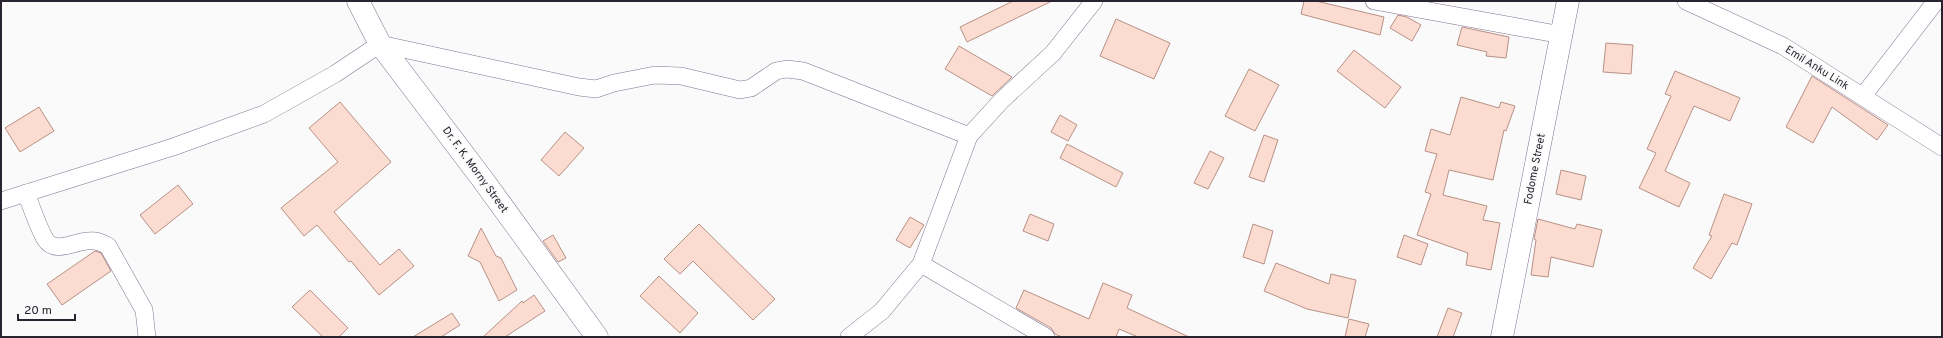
<svg xmlns="http://www.w3.org/2000/svg" width="1943" height="338" font-family="Overpass,sans-serif">
<style>
.building{fill:#fcdbd1;stroke:#b79185}
.lines{fill:none;stroke-linecap:round;stroke-linejoin:round}
.minor-casing{stroke:#817291;stroke-width:18}
.tertiary-casing{stroke:#817291;stroke-width:23}
.minor{stroke:#fff;stroke-width:17}
.tertiary{stroke:#fff;stroke-width:22}
.labels{text-anchor:middle;dominant-baseline:central;stroke-width:3.5;stroke-linejoin:round;paint-order:stroke}
.street-label{font-size:11px;fill:#2a2430;stroke:#fafafa}
</style>
<rect width="100%" height="100%" fill="#fafafa"/>
<g class="building">
<path d="M 1013,1 L 1052,1 L 967,42 L 960,27 Z"/>
<path d="M 1304,1 L 1316,1 L 1384,17 L 1380,35 L 1301,14 Z"/>
<path d="M 1398,15 L 1407,17 L 1421,25 L 1412,41 L 1390,28 Z"/>
<path d="M 1116,19 L 1170,43 L 1154,79 L 1100,56 Z"/>
<path d="M 1462,27 L 1509,37 L 1506,58 L 1486,56 L 1487,52 L 1457,45 Z"/>
<path d="M 1606,43 L 1633,45 L 1631,74 L 1603,72 Z"/>
<path d="M 959,46 L 1012,77 L 992,96 L 945,69 Z"/>
<path d="M 1354,50 L 1401,87 L 1385,108 L 1337,71 Z"/>
<path d="M 1249,69 L 1279,85 L 1255,131 L 1225,116 Z"/>
<path d="M 1675,71 L 1740,98 L 1730,121 L 1694,106 L 1665,171 L 1690,183 L 1679,207 L 1639,188 L 1656,153 L 1647,149 L 1671,96 L 1665,94 Z"/>
<path d="M 1812,76 L 1888,125 L 1877,140 L 1832,107 L 1813,143 L 1786,127 Z"/>
<path d="M 1461,97 L 1499,108 L 1501,102 L 1515,106 L 1506,131 L 1504,130 L 1493,180 L 1449,170 L 1443,195 L 1487,206 L 1483,220 L 1500,223 L 1491,270 L 1466,265 L 1468,253 L 1417,235 L 1431,194 L 1425,192 L 1437,154 L 1425,151 L 1431,129 L 1450,135 Z"/>
<path d="M 340,102 L 391,162 L 334,212 L 380,265 L 399,249 L 414,266 L 379,295 L 351,261 L 349,262 L 317,225 L 304,236 L 281,208 L 338,162 L 309,128 Z"/>
<path d="M 39,107 L 54,131 L 20,152 L 5,128 Z"/>
<path d="M 1060,115 L 1077,125 L 1068,141 L 1051,132 Z"/>
<path d="M 565,132 L 584,148 L 559,176 L 541,160 Z"/>
<path d="M 1264,135 L 1278,140 L 1264,182 L 1249,177 Z"/>
<path d="M 1067,144 L 1123,173 L 1116,187 L 1060,158 Z"/>
<path d="M 1210,151 L 1224,158 L 1208,189 L 1194,183 Z"/>
<path d="M 1561,170 L 1586,176 L 1581,200 L 1556,194 Z"/>
<path d="M 178,185 L 193,204 L 155,234 L 140,215 Z"/>
<path d="M 1724,194 L 1752,204 L 1737,245 L 1732,243 L 1711,279 L 1693,268 L 1712,236 L 1709,235 Z"/>
<path d="M 1030,214 L 1054,224 L 1048,241 L 1023,231 Z"/>
<path d="M 910,217 L 924,225 L 910,248 L 896,240 Z"/>
<path d="M 1538,219 L 1575,229 L 1577,224 L 1602,230 L 1593,267 L 1551,257 L 1548,277 L 1531,275 L 1536,240 L 1534,239 Z"/>
<path d="M 699,224 L 775,299 L 753,320 L 693,261 L 680,274 L 664,259 Z"/>
<path d="M 1253,224 L 1273,231 L 1264,264 L 1243,257 Z"/>
<path d="M 481,228 L 496,256 L 501,258 L 517,290 L 499,301 L 480,262 L 468,256 Z"/>
<path d="M 553,235 L 566,258 L 558,262 L 543,241 Z"/>
<path d="M 1404,235 L 1428,244 L 1421,265 L 1397,257 Z"/>
<path d="M 95,251 L 101,253 L 111,271 L 62,305 L 47,284 Z"/>
<path d="M 1276,263 L 1329,284 L 1331,274 L 1356,280 L 1348,318 L 1307,309 L 1264,291 Z"/>
<path d="M 659,276 L 698,313 L 680,333 L 640,296 Z"/>
<path d="M 1103,283 L 1132,295 L 1127,308 L 1189,337 L 1138,337 L 1119,329 L 1116,337 L 1062,337 L 1055,334 L 1051,328 L 1016,308 L 1024,290 L 1089,319 Z"/>
<path d="M 310,290 L 348,328 L 339,337 L 323,337 L 292,307 Z"/>
<path d="M 534,295 L 545,311 L 505,337 L 483,337 L 522,301 L 523,303 Z"/>
<path d="M 1448,308 L 1462,313 L 1453,337 L 1437,337 Z"/>
<path d="M 452,313 L 460,325 L 441,337 L 413,337 Z"/>
<path d="M 1349,319 L 1369,324 L 1365,337 L 1345,337 Z"/>
</g>
<g class="lines">
<g class="minor-casing">
<g id="minor">
<path d="M 1374,1 L 1562,35"/>
<path d="M 1686,1 L 1783,46 L 1942,147"/>
<path d="M 1863,96 L 1936,1"/>
<path d="M 26,193 C 32,208 37,225 45,239 C 55,255 75,241 88,241 C 96,240 101,242 108,246 L 144,310 L 147,337"/>
<path d="M 1,201 L 173,147 L 264,114 L 335,74 L 380,44 L 579,87 L 596,89 L 614,83 L 655,75 L 681,76 L 740,90 L 751,88 L 776,71 L 787,69 L 803,71 L 969,136"/>
<path d="M 921,264 L 1046,337"/>
<path d="M 849,337 L 882,311 L 921,264 L 969,136 L 1002,100 L 1053,53 L 1094,1"/>
</g>
</g>
<g class="tertiary-casing">
<g id="tertiary">
<path d="M 358,1 L 380,44 L 483,180 L 597,337"/>
<path d="M 1502,337 L 1568,1"/>
</g>
</g>
<use href="#minor" class="minor"/>
<use href="#tertiary" class="tertiary"/>
</g>
<g class="labels">
<g class="street-label">
<text transform="translate(1817 68) rotate(32)">Emil Anku Link</text>
<text transform="translate(1535 169) rotate(-79)">Fodome Street</text>
<text transform="translate(475 170) rotate(54)">Dr. F. K. Morny Street</text>
</g>
</g>
<rect width="1943" height="338" fill="none" stroke="#2a2430" stroke-width="4"/>
<path d="M18 314v6h57v-6" fill="none" stroke="#2a2430" stroke-width="2"/>
<text x="24" y="314" font-size="12" fill="#2a2430" stroke="#fafafa" stroke-width="3" paint-order="stroke">20 m</text>
</svg>
